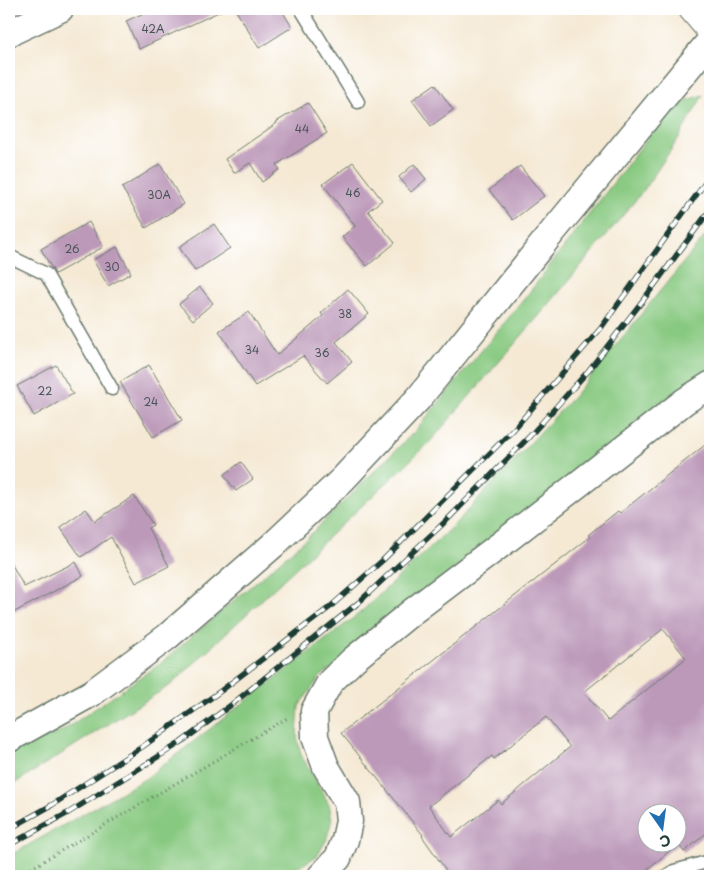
<svg xmlns="http://www.w3.org/2000/svg" width="719" height="885" font-family="'Playpen Sans',sans-serif">
<style>
.green{fill:#88c981;stroke:#54835a}
.building{fill:#bc99b9;fill-rule:evenodd}
.lines{fill:none;stroke-linecap:round;stroke-linejoin:round}
.service-casing{stroke:#6a796c;stroke-width:15}
.minor-casing{stroke:#6a796c;stroke-width:29}
.tertiary-casing{stroke:#6a796c;stroke-width:30}
.path{stroke:#6a796c;stroke-width:3;stroke-dasharray:1 4;stroke-linecap:butt}
.service{stroke:#fff;stroke-width:12}
.minor{stroke:#fff;stroke-width:26}
.tertiary{stroke:#fff;stroke-width:28}
.rail-casing{stroke:#1f3d34;stroke-width:5.5}
.rail{stroke:#fff;stroke-width:4;stroke-dasharray:11;stroke-linecap:butt}
.labels{text-anchor:middle;dominant-baseline:central;stroke-width:4;stroke-linejoin:round;paint-order:stroke}
.number-label{font-size:11px;fill:#465455}
</style>
<rect width="100%" height="100%" fill="#fff"/>
<filter id="ink" filterUnits="userSpaceOnUse"><feTurbulence type="fractalNoise" baseFrequency=".02" numOctaves="2"/><feDisplacementMap in="SourceGraphic" scale="10" xChannelSelector="R" yChannelSelector="G"/><feConvolveMatrix kernelMatrix="1 2 1 2 8 2 1 2 1" color-interpolation-filters="sRGB"/></filter>
<filter id="wash" filterUnits="userSpaceOnUse"><feTurbulence type="fractalNoise" baseFrequency=".0096" numOctaves="4" result="noise"/><feDisplacementMap in="SourceGraphic" scale="20" xChannelSelector="R" yChannelSelector="G"/><feGaussianBlur stdDeviation="1.12" result="paint"/><feColorMatrix in="noise" values="0 0 0 0 0 0 0 0 0 0 0 0 0 0 0 0 0 1.4 0 .05"/><feComposite in="paint" operator="in"/></filter>
<g filter="url(#wash)">
<rect width="100%" height="100%" fill="#f5e9d4"/>
<g class="green">
<path d="M 703,95 L 678,139 L 644,190 L 550,303 L 429,443 L 172,684 L 9,787 L 9,753 L 64,730 L 161,663 L 306,539 L 416,430 L 525,298 L 663,118 L 685,101 Z"/>
<path d="M 710,230 L 710,374 L 320,677 L 299,706 L 297,735 L 301,755 L 329,804 L 332,820 L 326,841 L 317,856 L 284,876 L 9,876 L 9,856 L 145,779 L 361,612 L 454,525 L 575,395 Z"/>
</g>
<g id="blocks">
<g class="building">
<path d="M 153,9 L 225,9 L 139,49 L 126,21 Z"/>
<path d="M 235,9 L 281,9 L 292,27 L 259,48 Z"/>
<path d="M 435,84 L 453,110 L 431,126 L 412,100 Z"/>
<path d="M 308,103 L 327,133 L 276,165 L 280,169 L 262,182 L 250,163 L 234,173 L 225,159 L 277,123 L 276,122 Z"/>
<path d="M 353,162 L 382,200 L 368,211 L 395,243 L 367,266 L 342,237 L 355,226 L 323,184 Z"/>
<path d="M 160,164 L 184,204 L 146,228 L 122,188 Z"/>
<path d="M 414,164 L 426,179 L 411,192 L 399,177 Z"/>
<path d="M 520,166 L 544,196 L 513,220 L 489,190 Z"/>
<path d="M 89,222 L 103,247 L 55,274 L 41,249 Z"/>
<path d="M 214,224 L 230,248 L 195,271 L 179,247 Z"/>
<path d="M 117,247 L 131,273 L 108,286 L 93,260 Z"/>
<path d="M 200,287 L 213,303 L 193,320 L 179,304 Z"/>
<path d="M 348,289 L 369,314 L 336,342 L 352,362 L 327,383 L 303,356 L 255,386 L 219,331 L 249,312 L 277,355 L 323,316 L 321,313 Z"/>
<path d="M 56,365 L 73,394 L 34,416 L 17,386 Z"/>
<path d="M 149,365 L 182,420 L 153,437 L 120,382 Z"/>
<path d="M 710,441 L 710,830 L 684,852 L 678,844 L 639,876 L 450,876 L 422,836 L 423,835 L 341,733 L 590,537 L 588,535 L 618,511 L 620,513 ZM 663,629 L 686,658 L 608,721 L 584,692 ZM 546,717 L 570,747 L 501,804 L 498,800 L 451,837 L 429,806 L 492,756 L 494,759 ZM 646,812 L 676,812 L 676,842 L 646,842 Z"/>
<path d="M 241,462 L 253,479 L 236,491 L 224,475 Z"/>
<path d="M 134,496 L 153,525 L 148,528 L 169,566 L 136,583 L 111,537 L 81,557 L 60,527 L 86,509 L 95,521 Z"/>
<path d="M 9,559 L 24,587 L 76,562 L 83,576 L 9,615 Z"/>
</g>
</g>
</g>
<g filter="url(#ink)">
<use href="#blocks" fill-opacity="0" stroke="#6a796c" stroke-width="1"/>
<g class="lines">
<g class="service-casing">
<g id="service">
<path d="M 301,9 L 358,102"/>
<path d="M 9,256 L 46,274 L 112,389"/>
<path d="M 666,876 L 674,871 L 710,861"/>
</g>
</g>
<g class="minor-casing">
<g id="minor">
<path d="M 9,33 L 60,9"/>
<path d="M 9,739 L 92,693 L 167,637 L 273,545 L 343,479 L 418,399 L 550,235 L 710,41"/>
<path d="M 321,876 L 338,858 L 345,840 L 349,821 L 347,802 L 326,767 L 315,737 L 314,711 L 330,682 L 354,659 L 413,611 L 504,542 L 685,401 L 710,385"/>
</g>
</g>
<g class="tertiary-casing">
<path id="tertiary" d="M 693,9 L 710,29"/>
</g>
<path class="path" d="M 18,876 L 289,717"/>
<use href="#service" class="service"/>
<use href="#minor" class="minor"/>
<use href="#tertiary" class="tertiary"/>
<g class="rail-casing">
<g id="rail">
<path d="M 9,829 L 52,805 L 142,747 L 222,690 L 330,607 L 383,560 L 514,429 L 601,328 L 710,176"/>
<path d="M 9,845 L 68,813 L 180,743 L 231,705 L 358,603 L 447,520 L 529,437 L 589,370 L 647,295 L 710,210"/>
</g>
</g>
<use href="#rail" class="rail"/>
</g>
</g>
<g class="labels">
<g class="number-label">
<text x="153" y="28">42А</text>
<text x="302" y="128">44</text>
<text x="353" y="192">46</text>
<text x="159" y="194">30А</text>
<text x="72" y="248">26</text>
<text x="112" y="266">30</text>
<text x="345" y="313">38</text>
<text x="252" y="349">34</text>
<text x="322" y="352">36</text>
<text x="45" y="390">22</text>
<text x="151" y="401">24</text>
</g>
</g>
<rect width="719" height="885" fill="none" stroke="#fff" stroke-width="30"/>
<g transform="translate(662 828) rotate(166)"><circle r="24" fill="#ffffff" stroke="#a5b1ae"/>
<path d="M0-4L9 19L0 12L-9 19Z" fill="#1f6fb2"/>
<text y="-8" font-size="14" font-weight="bold" text-anchor="middle" fill="#1f3d34">С</text>
</g>
</svg>
